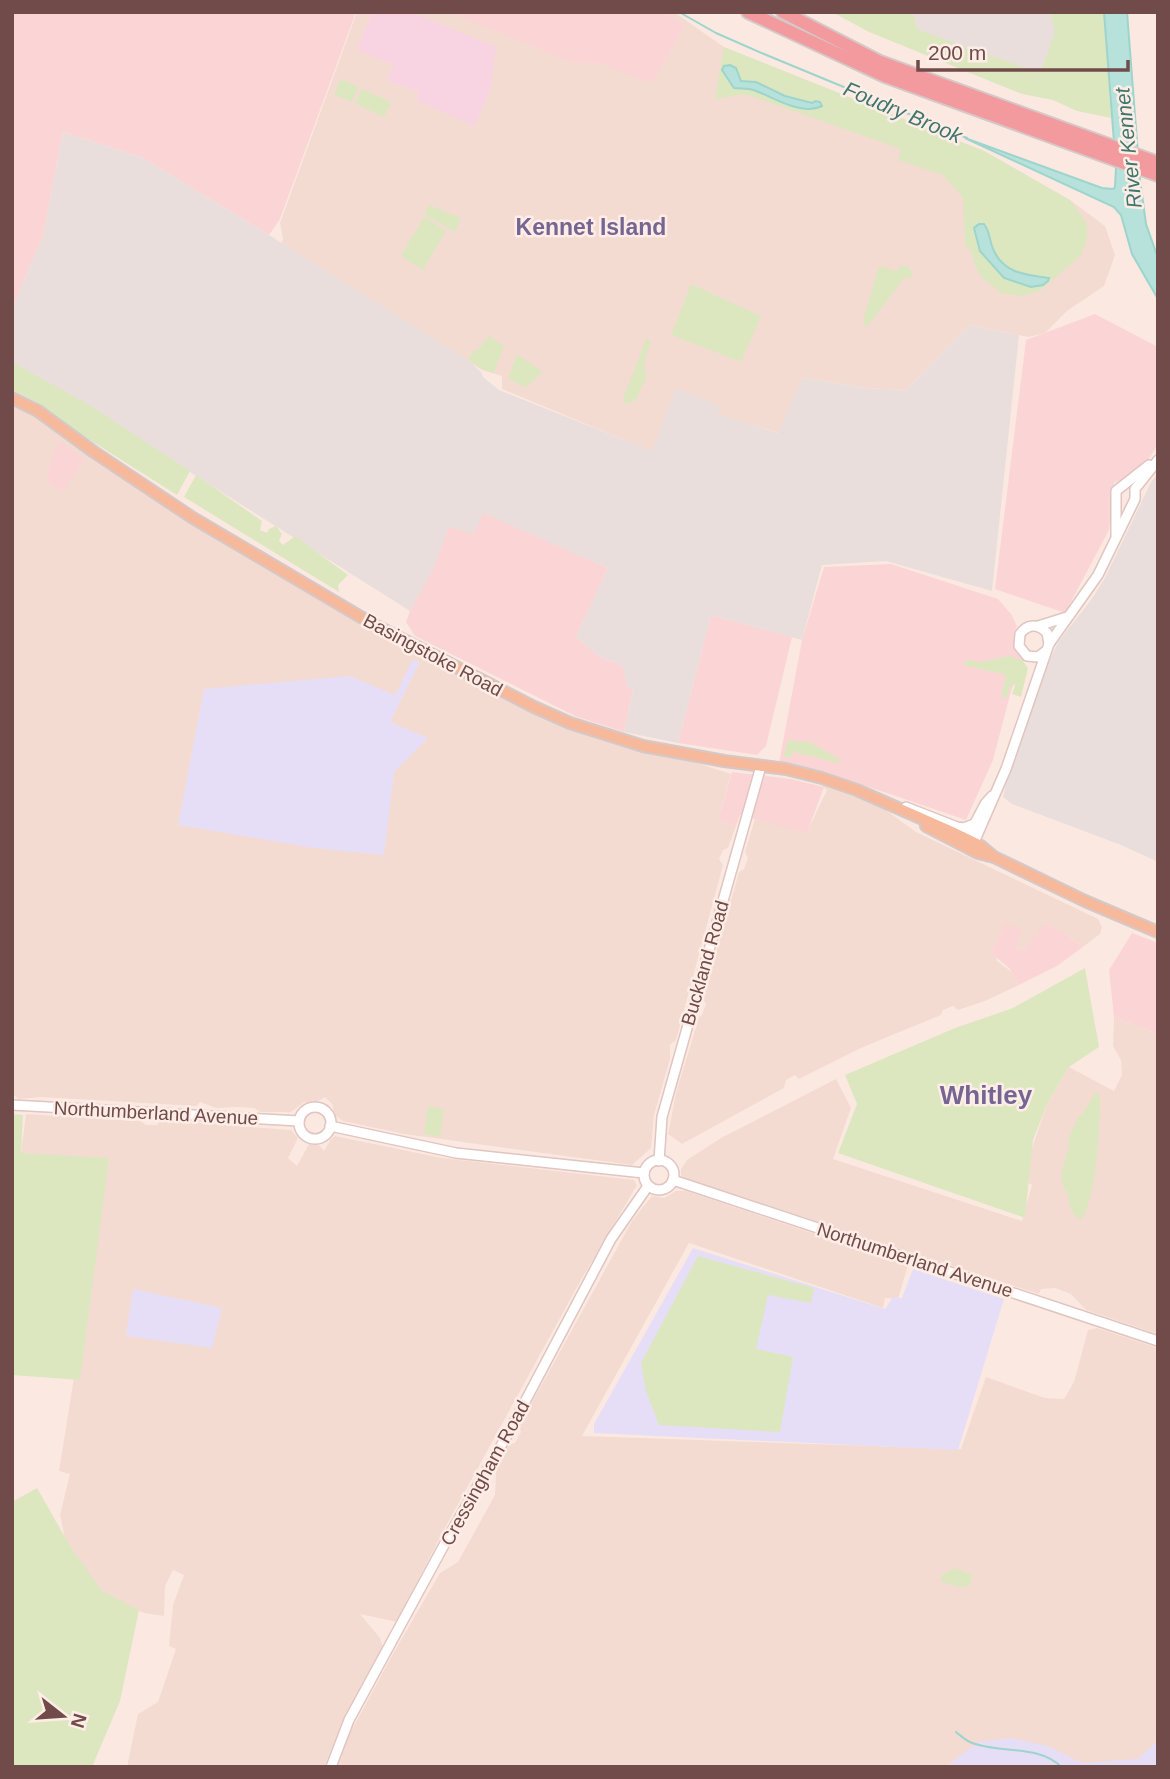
<svg xmlns="http://www.w3.org/2000/svg" width="1170" height="1779" font-family="Helvetica,sans-serif">
<style>
.residential{fill:#f4dbd2}
.commercial{fill:#fbd5d5}
.industrial{fill:#e9dedc}
.education{fill:#e6def6}
.medical{fill:#f8d4e3}
.green{fill:#dce7c0}
.water{fill:#b7e2db;stroke:#9dd4cc;stroke-width:2}
.lines{fill:none;stroke-linecap:round;stroke-linejoin:round}
.stream{stroke:#9dd4cc;stroke-width:2}
.minor-casing{stroke:#e0c5c0;stroke-width:12}
.major-casing{stroke:#d4c9c8;stroke-width:14}
.highway-casing{stroke:#d4c9c8;stroke-width:16}
.minor{stroke:#fff;stroke-width:9}
.major{stroke:#f7b99c;stroke-width:10}
.highway{stroke:#f29a9e;stroke-width:12}
.labels{text-anchor:middle;dominant-baseline:central;stroke-width:5;stroke-linejoin:round;paint-order:stroke}
.street-label{font-size:19px;fill:#704b49;stroke:#feede6}
.water-label{font-size:21px;font-style:italic;fill:#3f766d;stroke:#feede6}
.quarter-label{font-size:23px;font-weight:bold;fill:#756593;stroke:#feede6}
.district-label{font-size:26px;font-weight:bold;fill:#756593;stroke:#feede6}
</style>
<rect width="100%" height="100%" fill="#fbe9e1"/>
<g class="residential">
<path d="M 357,12 L 674,12 L 724,47 L 984,151 L 1070,200 L 1105,226 L 1115,255 L 1104,286 L 1067,311 L 1045,333 L 1029,337 L 969,325 L 906,390 L 867,388 L 803,378 L 779,433 L 717,414 L 720,407 L 653,452 L 502,389 L 502,376 L 482,370 L 281,244 L 283,239 L 280,223 Z"/>
<path d="M 12,400 L 238,543 L 393,632 L 570,727 L 620,738 L 731,774 L 718,820 L 736,826 L 728,848 L 723,850 L 719,859 L 723,865 L 676,1040 L 670,1045 L 670,1059 L 654,1115 L 651,1148 L 632,1165 L 404,1134 L 343,1121 L 334,1115 L 333,1105 L 325,1097 L 317,1102 L 304,1102 L 291,1112 L 260,1112 L 254,1108 L 236,1107 L 216,1108 L 200,1102 L 196,1106 L 41,1097 L 19,1099 L 12,1094 Z"/>
<path d="M 806,772 L 862,793 L 916,832 L 1098,919 L 1102,927 L 1100,934 L 1083,947 L 1068,935 L 1023,951 L 1015,946 L 996,943 L 997,961 L 1012,972 L 1019,985 L 985,1001 L 958,1010 L 953,1006 L 943,1010 L 941,1015 L 863,1047 L 799,1079 L 795,1075 L 786,1080 L 784,1088 L 682,1144 L 668,1134 L 676,1093 L 699,1017 L 702,1015 L 706,1004 L 703,999 L 739,872 L 744,869 L 748,858 L 745,852 L 756,815 L 807,832 L 827,790 Z"/>
<path d="M 1114,1017 L 1158,1034 L 1158,1334 L 1086,1310 L 1071,1294 L 1055,1288 L 1041,1289 L 1039,1294 L 684,1178 L 681,1175 L 681,1169 L 687,1160 L 721,1138 L 836,1079 L 851,1108 L 833,1159 L 1022,1221 L 1032,1185 L 1021,1179 L 1048,1102 L 1069,1067 L 1114,1091 L 1122,1075 L 1121,1060 L 1113,1046 Z"/>
<path d="M 26,1114 L 141,1121 L 146,1125 L 157,1125 L 161,1120 L 291,1130 L 298,1138 L 288,1158 L 297,1166 L 309,1144 L 319,1145 L 324,1151 L 331,1139 L 335,1136 L 442,1158 L 634,1180 L 637,1185 L 582,1278 L 440,1537 L 397,1622 L 360,1614 L 380,1638 L 383,1648 L 341,1724 L 324,1767 L 127,1767 L 138,1714 L 158,1702 L 176,1649 L 169,1646 L 173,1605 L 184,1575 L 173,1570 L 165,1586 L 164,1616 L 144,1613 L 101,1595 L 69,1557 L 60,1515 L 70,1474 L 59,1471 L 109,1159 L 21,1153 Z"/>
<path d="M 676,1191 L 686,1191 L 908,1265 L 898,1299 L 885,1298 L 883,1308 L 689,1243 L 582,1436 L 961,1449 L 986,1377 L 1045,1398 L 1064,1399 L 1074,1382 L 1088,1330 L 1097,1328 L 1158,1348 L 1158,1767 L 338,1767 L 350,1733 L 394,1652 L 440,1573 L 458,1562 L 495,1495 L 496,1471 L 509,1444 L 515,1443 L 521,1432 L 519,1426 L 632,1221 L 652,1196 L 664,1198 Z"/>
</g>
<g class="commercial">
<path d="M 12,12 L 356,12 L 280,219 L 269,235 L 143,158 L 63,132 L 43,236 L 12,309 Z"/>
<path d="M 450,12 L 665,12 L 685,26 L 656,76 L 650,83 L 600,63 L 570,62 Z"/>
<path d="M 1095,314 L 1158,347 L 1158,444 L 1149,459 L 1129,476 L 1114,483 L 1109,530 L 1065,613 L 995,589 L 1026,340 Z"/>
<path d="M 61,441 L 84,460 L 63,491 L 46,480 L 53,455 Z"/>
<path d="M 350,460 L 483,512 L 608,568 L 576,637 L 599,656 L 623,666 L 633,691 L 624,732 L 575,716 L 415,636 L 406,622 L 410,611 Z"/>
<path d="M 891,564 L 998,599 L 1011,614 L 1017,626 L 1014,632 L 1014,646 L 1024,659 L 1023,664 L 1011,691 L 993,760 L 966,820 L 819,770 L 779,763 L 802,640 L 824,567 Z"/>
<path d="M 711,615 L 792,637 L 766,746 L 757,755 L 678,743 Z"/>
<path d="M 732,772 L 791,779 L 824,787 L 807,833 L 740,815 L 736,826 L 718,820 Z"/>
<path d="M 1005,923 L 1022,930 L 1015,946 L 1023,951 L 1045,924 L 1068,935 L 1083,947 L 1057,966 L 1019,985 L 1010,969 L 991,953 Z"/>
<path d="M 1132,933 L 1158,943 L 1158,1034 L 1114,1017 L 1109,970 Z"/>
</g>
<g class="industrial">
<path d="M 844,12 L 1068,12 L 1053,100 Z"/>
<path d="M 63,132 L 143,158 L 269,235 L 468,360 L 481,372 L 483,377 L 499,390 L 652,451 L 676,388 L 720,406 L 718,414 L 778,433 L 803,378 L 867,388 L 906,390 L 969,325 L 1019,335 L 992,591 L 886,561 L 822,565 L 802,640 L 711,615 L 678,743 L 624,732 L 633,691 L 626,685 L 623,666 L 599,656 L 576,637 L 608,568 L 483,513 L 474,534 L 449,527 L 433,569 L 410,611 L 41,378 L 12,365 L 12,309 L 43,236 Z"/>
<path d="M 1158,473 L 1158,862 L 1121,845 L 1012,804 L 1003,797 L 1010,768 L 1047,665 L 1059,641 L 1091,600 L 1105,578 L 1151,482 Z"/>
</g>
<g class="education">
<path d="M 413,659 L 420,662 L 391,720 L 392,723 L 428,738 L 394,772 L 384,855 L 314,848 L 178,825 L 204,689 L 349,676 L 395,695 Z"/>
<path d="M 693,1248 L 885,1309 L 893,1297 L 902,1298 L 913,1269 L 1004,1299 L 958,1450 L 594,1433 L 594,1424 Z"/>
<path d="M 133,1289 L 222,1308 L 212,1348 L 126,1336 Z"/>
<path d="M 1011,1738 L 1047,1746 L 1082,1763 L 1138,1759 L 1158,1740 L 1158,1767 L 945,1767 L 979,1742 Z"/>
</g>
<path class="medical" d="M 372,12 L 411,12 L 496,47 L 491,86 L 475,126 L 417,101 L 418,92 L 387,80 L 394,65 L 357,50 Z"/>
<g class="green">
<path d="M 832,12 L 904,12 L 915,16 L 915,24 L 919,30 L 1040,73 L 1055,32 L 1050,12 L 1104,12 L 1111,118 L 1077,111 L 1053,100 L 1022,94 L 869,32 Z"/>
<path d="M 724,47 L 984,151 L 1070,200 L 1087,223 L 1087,239 L 1081,255 L 1041,290 L 1022,296 L 1001,293 L 983,279 L 976,268 L 971,250 L 965,247 L 963,198 L 943,175 L 898,160 L 901,149 L 745,94 L 715,99 Z"/>
<path d="M 341,79 L 359,87 L 352,102 L 334,95 Z"/>
<path d="M 362,89 L 391,102 L 384,117 L 355,104 Z"/>
<path d="M 429,205 L 461,218 L 455,232 L 424,215 Z"/>
<path d="M 424,217 L 446,231 L 423,270 L 401,256 Z"/>
<path d="M 879,266 L 897,271 L 900,266 L 908,266 L 913,276 L 911,279 L 906,276 L 866,328 L 863,320 Z"/>
<path d="M 691,284 L 761,316 L 741,362 L 671,335 Z"/>
<path d="M 489,336 L 504,346 L 494,373 L 482,369 L 468,360 L 474,350 L 478,350 Z"/>
<path d="M 647,337 L 651,342 L 644,362 L 646,377 L 636,400 L 628,404 L 622,401 Z"/>
<path d="M 517,354 L 543,372 L 526,387 L 508,379 Z"/>
<path d="M 12,362 L 91,406 L 190,471 L 177,495 L 71,428 L 36,402 L 12,390 Z"/>
<path d="M 196,475 L 262,521 L 260,530 L 267,533 L 269,529 L 276,526 L 282,534 L 279,541 L 283,545 L 295,536 L 348,575 L 338,585 L 339,592 L 184,497 Z"/>
<path d="M 1009,656 L 1022,660 L 1028,668 L 1021,697 L 1012,694 L 1015,685 L 1012,684 L 1006,698 L 1001,697 L 1006,675 L 964,665 L 965,660 L 981,662 Z"/>
<path d="M 788,740 L 810,742 L 841,760 L 839,763 L 793,752 L 791,757 L 787,758 L 784,756 Z"/>
<path d="M 1085,968 L 1099,1047 L 1069,1067 L 1048,1102 L 1033,1140 L 1025,1218 L 838,1153 L 857,1104 L 845,1075 L 955,1028 L 1013,1008 Z"/>
<path d="M 1095,1093 L 1100,1095 C 1101,1120 1096,1202 1081,1220 C 1069,1214 1070,1201 1066,1189 L 1064,1189 L 1061,1174 L 1069,1146 L 1068,1140 L 1079,1115 L 1082,1115 Z"/>
<path d="M 428,1106 L 444,1109 L 440,1137 L 424,1134 Z"/>
<path d="M 12,1114 L 23,1115 L 21,1153 L 109,1158 L 80,1380 L 12,1375 Z"/>
<path d="M 698,1256 L 814,1288 L 811,1303 L 768,1295 L 756,1349 L 793,1357 L 780,1432 L 659,1425 L 646,1391 L 641,1363 Z"/>
<path d="M 37,1488 L 70,1546 L 102,1591 L 139,1610 L 120,1701 L 92,1767 L 12,1767 L 12,1502 Z"/>
<path d="M 954,1568 L 973,1575 L 969,1586 L 962,1588 L 940,1581 L 942,1575 Z"/>
</g>
<g class="water">
<path d="M 1104,12 L 1127,12 L 1140,180 L 1146,224 L 1158,258 L 1158,299 L 1132,254 L 1121,215 L 1114,207 L 965,138 L 1102,188 L 1113,189 L 1115,187 L 1116,168 Z"/>
<path d="M 730,65 L 736,68 L 741,81 L 756,82 L 785,96 L 812,103 L 816,101 L 820,102 L 822,106 C 802,116 775,98 756,91 C 750,88 741,89 734,88 L 722,70 L 724,66 Z"/>
<path d="M 979,224 L 984,224 C 990,232 989,238 992,246 C 1001,273 1025,275 1049,278 L 1048,281 L 1043,285 L 1031,287 L 1004,278 L 980,251 L 974,228 Z"/>
</g>
<g class="lines">
<g class="stream">
<path d="M 679,12 L 716,33 L 764,54 L 967,138"/>
<path d="M 956,1732 C 960,1735 965,1740 970,1742 C 996,1754 1040,1744 1061,1767"/>
</g>
<g class="minor-casing">
<g id="minor">
<path d="M 1116,535 L 1116,491 L 1149,465"/>
<path d="M 1038,626 L 1067,617"/>
<path d="M 1049,644 L 1098,575 L 1135,499 L 1135,489 L 1158,460"/>
<path d="M 906,807 L 957,827 L 964,828 L 974,824"/>
<path d="M 964,844 L 985,804 L 992,796"/>
<path d="M 972,847 L 1006,769 L 1049,644 L 1047,633 C 1038,623 1027,624 1020,634 L 1019,646 L 1027,656 L 1038,657 L 1047,650"/>
<path d="M 12,1105 L 299,1121"/>
<circle cx="315" cy="1123" r="16"/>
<path d="M 330,1126 L 456,1153 L 644,1173"/>
<circle cx="659" cy="1175" r="15"/>
<path d="M 659,1161 L 662,1117 L 761,766"/>
<path d="M 673,1180 L 1158,1341"/>
<path d="M 331,1767 L 349,1720 L 450,1534 L 509,1432 L 611,1239 L 648,1186"/>
</g>
</g>
<g class="major-casing">
<g id="major">
<path d="M 12,398 L 38,411 L 94,452 L 193,518 L 371,623 L 534,707 L 570,723 L 643,746 L 724,761 L 786,769 L 822,778 L 857,790 L 950,831 L 981,846 L 994,857"/>
<path d="M 926,826 L 978,853 L 994,857 L 1085,901 L 1158,932"/>
</g>
</g>
<g class="highway-casing">
<g id="highway">
<path d="M 748,12 L 885,76 L 1158,175"/>
<path d="M 783,12 L 880,62 L 1158,163"/>
</g>
</g>
<use href="#minor" class="minor"/>
<use href="#major" class="major"/>
<use href="#highway" class="highway"/>
</g>
<g class="labels">
<g class="street-label">
<text transform="translate(433 655) rotate(28)">Basingstoke Road</text>
<text transform="translate(705 963) rotate(-74)">Buckland Road</text>
<text transform="translate(156 1113) rotate(3)">Northumberland Avenue</text>
<text transform="translate(915 1260) rotate(18)">Northumberland Avenue</text>
<text transform="translate(485 1473) rotate(-61)">Cressingham Road</text>
</g>
<g class="water-label">
<text transform="translate(903 112) rotate(23)">Foudry Brook</text>
<text transform="translate(1128 148) rotate(-96)">River Kennet</text>
</g>
<g class="quarter-label">
<text x="591" y="227">Kennet Island</text>
</g>
<g class="district-label">
<text x="986" y="1095">Whitley</text>
</g>
</g>
<rect width="1170" height="1779" fill="none" stroke="#704b49" stroke-width="28"/>
<g transform="translate(63 1716) rotate(107)" stroke="#feede6" stroke-width="5" paint-order="stroke">
<path d="M0-5L12 26L0 18L-12 26Z" fill="#704b49"/>
<text y="-10" font-size="19" font-weight="bold" text-anchor="middle" fill="#704b49">N</text>
</g>
<path d="M918 60v10h210v-10" fill="none" stroke="#704b49" stroke-width="3.5"/>
<text x="928" y="60" font-size="21" fill="#704b49" stroke="#feede6" stroke-width="5" paint-order="stroke">200 m</text>
</svg>
